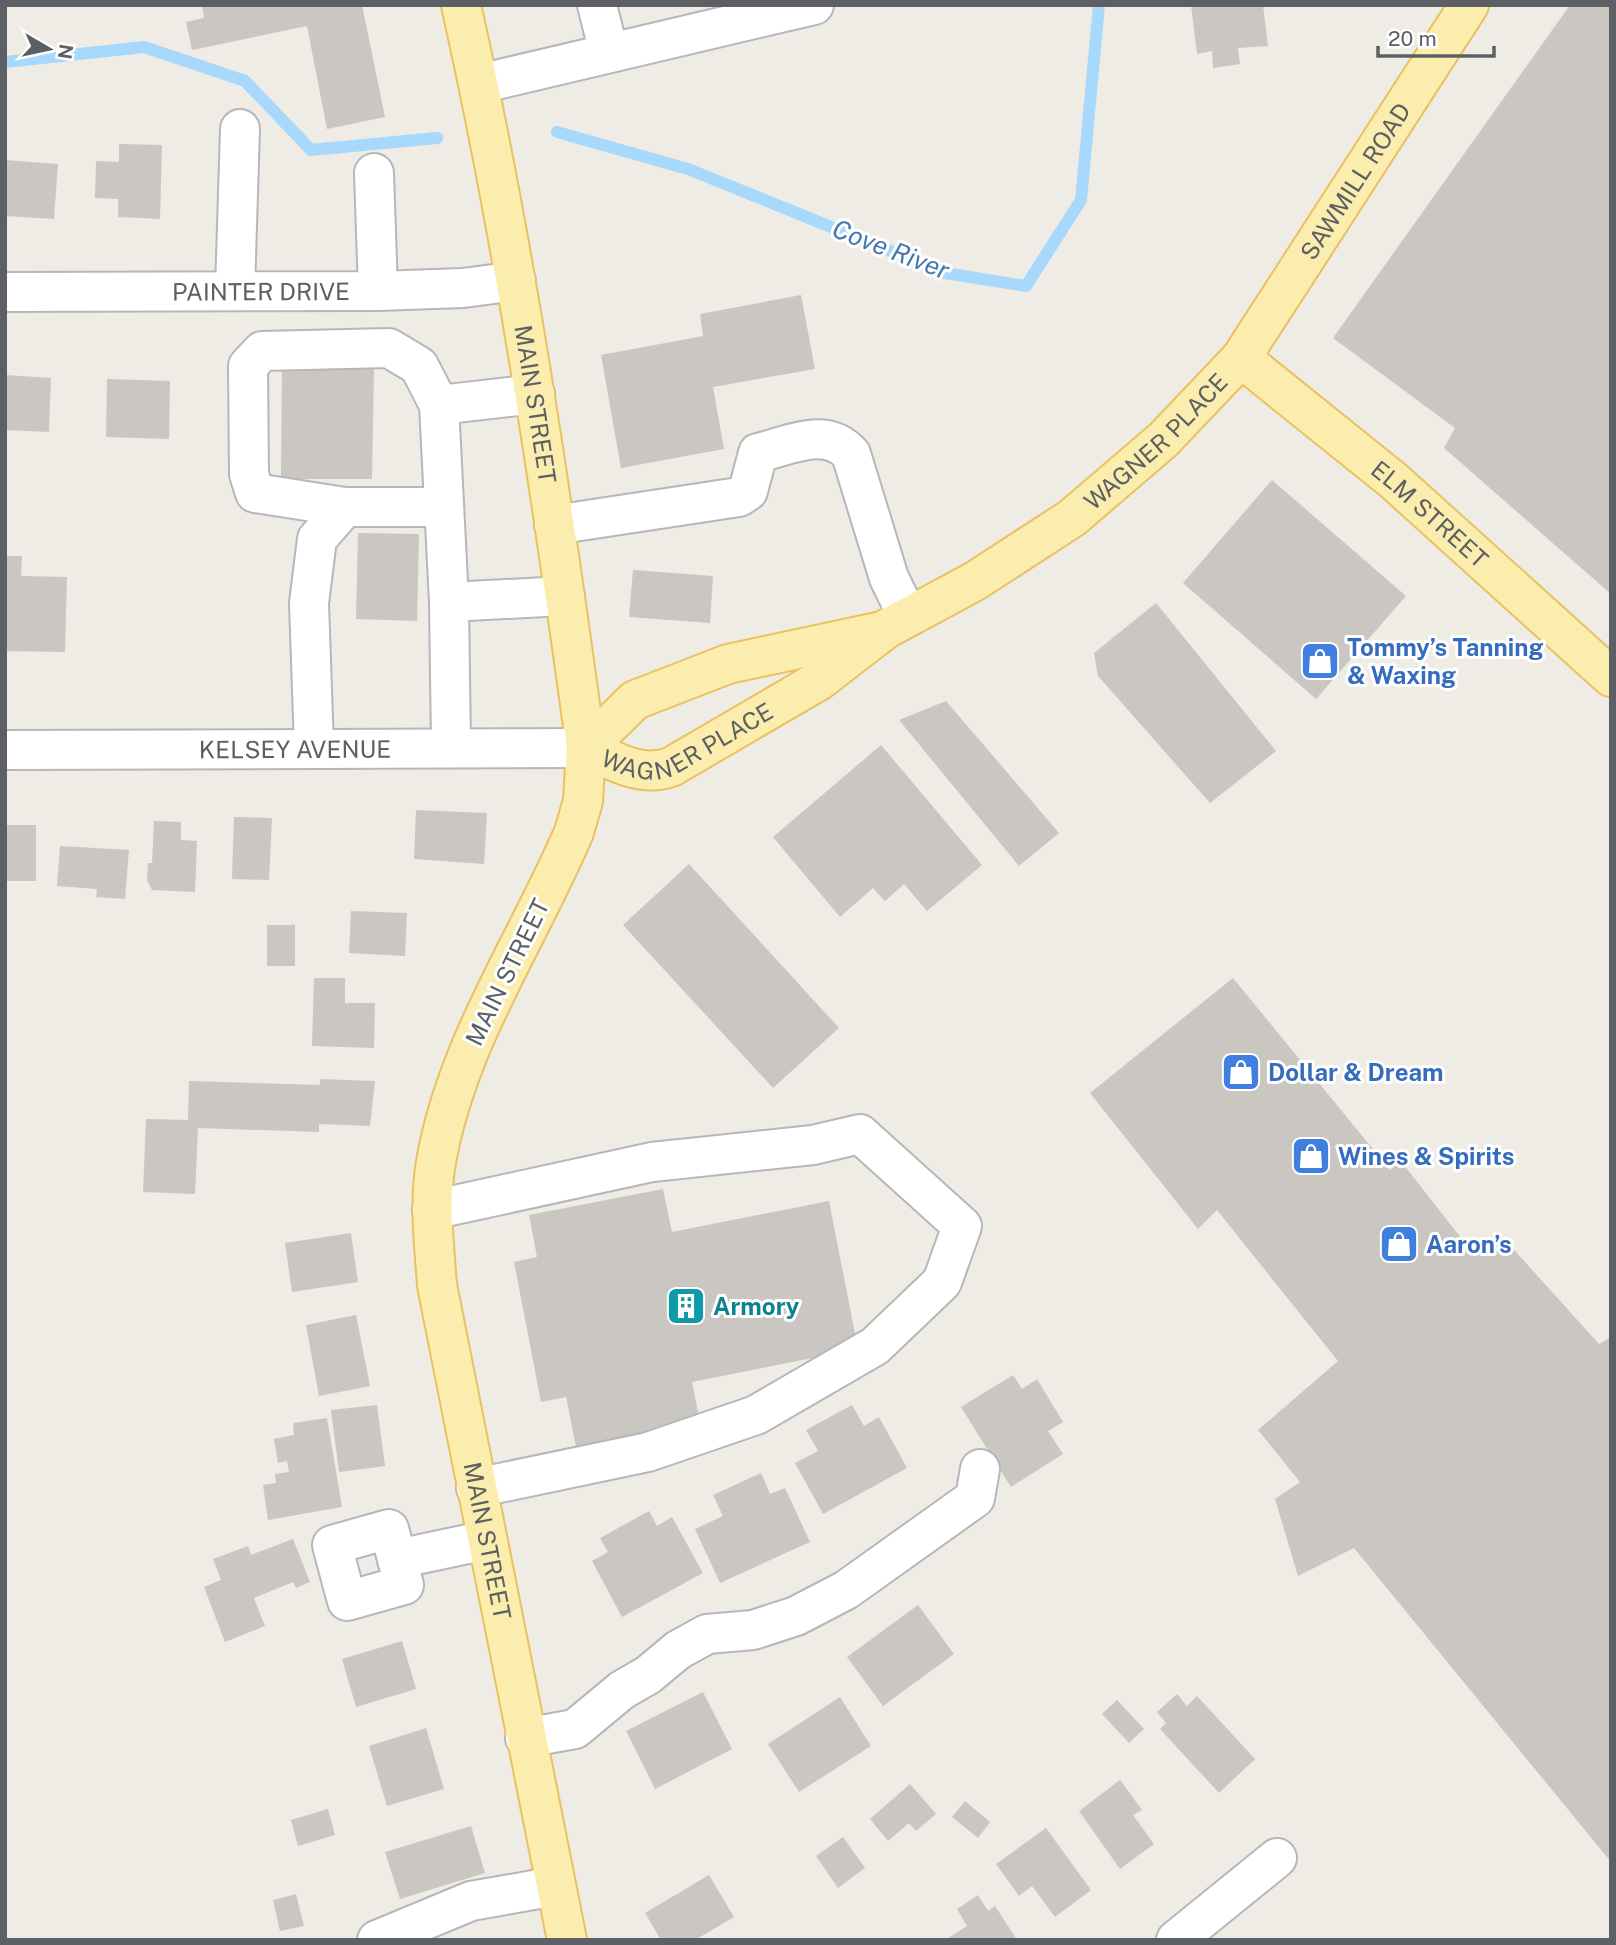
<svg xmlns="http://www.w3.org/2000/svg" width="1616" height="1945" font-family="'Public Sans',sans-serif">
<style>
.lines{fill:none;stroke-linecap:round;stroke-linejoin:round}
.stream{stroke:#a8d8fb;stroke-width:12}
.building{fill:#cac6c2}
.minor-casing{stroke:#b5b7bb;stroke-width:42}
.major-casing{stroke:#eac161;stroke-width:42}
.minor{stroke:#fff;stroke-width:38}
.major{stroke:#fbedad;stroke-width:38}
.labels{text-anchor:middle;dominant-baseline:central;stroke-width:6;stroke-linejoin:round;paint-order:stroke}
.street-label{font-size:24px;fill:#5c6064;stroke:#fff}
.shop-label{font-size:24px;font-weight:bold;fill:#366cbe;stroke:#fff;text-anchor:start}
.culture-label{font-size:24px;font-weight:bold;fill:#0d838f;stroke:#fff;text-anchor:start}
.water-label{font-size:26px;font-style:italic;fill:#4579ac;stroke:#fff}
</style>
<rect width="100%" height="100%" fill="#eeece4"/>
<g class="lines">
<g class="stream">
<path d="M 5,62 L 144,47 L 245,81 L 311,150 L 437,138"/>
<path d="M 557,132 L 688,169 L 945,273 L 1026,286 L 1081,200 L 1099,5"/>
</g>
</g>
<g class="building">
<path d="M 202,5 L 362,5 L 385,117 L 327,129 L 307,26 L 192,50 L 186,22 L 204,18 Z"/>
<path d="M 1191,5 L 1263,5 L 1268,46 L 1238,48 L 1240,64 L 1213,68 L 1212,51 L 1197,54 Z"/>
<path d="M 1570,5 L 1611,5 L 1611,594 L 1444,448 L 1455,428 L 1333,338 Z"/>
<path d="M 119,144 L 162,145 L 160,219 L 118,217 L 118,199 L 95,198 L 96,161 L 119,162 Z"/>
<path d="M 5,160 L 58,164 L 54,219 L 5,216 Z"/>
<path d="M 801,295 L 815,369 L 713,387 L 724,449 L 621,468 L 601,355 L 703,336 L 700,314 Z"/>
<path d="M 282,365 L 374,366 L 372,479 L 281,479 Z"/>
<path d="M 5,375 L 51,378 L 49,432 L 5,430 Z"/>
<path d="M 107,379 L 170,381 L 169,439 L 106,437 Z"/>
<path d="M 1272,480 L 1406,596 L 1316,699 L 1183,583 Z"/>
<path d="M 358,533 L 419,534 L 417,621 L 356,619 Z"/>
<path d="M 5,556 L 22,556 L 21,576 L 67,577 L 65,652 L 5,651 Z"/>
<path d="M 633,570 L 713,576 L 710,623 L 629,617 Z"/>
<path d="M 1156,603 L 1276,751 L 1210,803 L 1098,676 L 1094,653 Z"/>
<path d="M 946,701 L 1059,833 L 1019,866 L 899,720 Z"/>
<path d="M 881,745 L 982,865 L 927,911 L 904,884 L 885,901 L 873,888 L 840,917 L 773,837 Z"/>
<path d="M 416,810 L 487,813 L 484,864 L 414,859 Z"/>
<path d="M 234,817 L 272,818 L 269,880 L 232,879 Z"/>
<path d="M 154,821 L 181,822 L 181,840 L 197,841 L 195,892 L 152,890 L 147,880 L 148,863 L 152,863 Z"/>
<rect x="5" y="825" width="31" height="56"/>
<path d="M 60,846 L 129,850 L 125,899 L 96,897 L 97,889 L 57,886 Z"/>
<path d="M 689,864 L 839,1028 L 773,1088 L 623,925 Z"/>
<path d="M 351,911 L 407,913 L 405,956 L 349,953 Z"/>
<rect x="267" y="925" width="28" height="41"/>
<path d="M 314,978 L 345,978 L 345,1003 L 375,1003 L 374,1048 L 312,1046 Z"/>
<path d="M 1233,978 L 1390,1170 L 1400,1160 L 1472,1252 L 1498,1232 L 1599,1344 L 1611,1337 L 1611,1862 L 1354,1548 L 1298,1576 L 1275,1499 L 1300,1482 L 1258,1430 L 1338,1361 L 1217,1210 L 1198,1229 L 1090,1093 Z"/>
<path d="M 320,1079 L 375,1081 L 370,1126 L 319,1124 L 319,1132 L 198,1128 L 195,1194 L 143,1192 L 146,1119 L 188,1120 L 189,1081 L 320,1085 Z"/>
<path d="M 663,1189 L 672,1232 L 829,1201 L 858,1349 L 692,1382 L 700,1422 L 576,1447 L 566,1397 L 541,1402 L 514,1262 L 537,1257 L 529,1215 Z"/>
<path d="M 351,1233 L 358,1282 L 292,1292 L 285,1243 Z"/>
<path d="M 356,1315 L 370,1386 L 319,1396 L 306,1325 Z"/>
<path d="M 1013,1375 L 1022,1389 L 1037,1379 L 1063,1422 L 1048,1431 L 1063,1454 L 1011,1487 L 961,1407 Z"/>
<path d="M 377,1405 L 385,1466 L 339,1472 L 331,1410 Z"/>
<path d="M 852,1405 L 864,1426 L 879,1417 L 907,1468 L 823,1514 L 795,1463 L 818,1451 L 806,1430 Z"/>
<path d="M 327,1418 L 342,1507 L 268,1520 L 263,1485 L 276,1483 L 275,1474 L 289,1472 L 287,1461 L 278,1463 L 274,1439 L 294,1435 L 293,1423 Z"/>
<path d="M 761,1473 L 770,1494 L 785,1488 L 810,1542 L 720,1583 L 695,1529 L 723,1516 L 713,1495 Z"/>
<path d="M 649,1511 L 657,1526 L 672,1517 L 703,1573 L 622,1617 L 592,1561 L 608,1552 L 600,1538 Z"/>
<path d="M 293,1539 L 310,1582 L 296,1588 L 293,1582 L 254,1598 L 265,1626 L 225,1642 L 204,1587 L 221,1580 L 213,1559 L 248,1546 L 251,1555 Z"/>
<path d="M 918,1605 L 954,1654 L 883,1706 L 847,1657 Z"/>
<path d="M 402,1641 L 416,1689 L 356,1707 L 342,1659 Z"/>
<path d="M 703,1692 L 732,1749 L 655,1789 L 626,1731 Z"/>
<path d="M 1177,1694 L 1187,1706 L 1197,1696 L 1255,1759 L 1219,1793 L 1160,1729 L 1166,1723 L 1157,1712 Z"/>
<path d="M 840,1697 L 871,1746 L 799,1792 L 768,1744 Z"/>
<path d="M 1117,1700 L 1144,1729 L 1129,1743 L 1102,1714 Z"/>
<path d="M 426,1728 L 444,1789 L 387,1806 L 369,1746 Z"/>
<path d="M 1120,1780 L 1142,1810 L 1133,1815 L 1154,1844 L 1120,1869 L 1079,1811 Z"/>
<path d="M 910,1784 L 936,1814 L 916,1831 L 909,1823 L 888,1841 L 870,1819 Z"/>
<path d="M 965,1801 L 990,1822 L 978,1838 L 952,1817 Z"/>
<path d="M 328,1809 L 335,1835 L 298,1846 L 291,1820 Z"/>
<path d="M 471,1826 L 485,1873 L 400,1899 L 385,1852 Z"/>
<path d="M 1046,1828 L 1091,1890 L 1055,1917 L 1032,1886 L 1019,1896 L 996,1864 Z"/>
<path d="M 843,1837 L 865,1868 L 838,1888 L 816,1856 Z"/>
<path d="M 709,1875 L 734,1917 L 695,1940 L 661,1940 L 645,1913 Z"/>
<path d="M 296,1894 L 304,1926 L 280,1931 L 273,1900 Z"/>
<path d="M 978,1895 L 988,1911 L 995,1906 L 1017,1940 L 945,1940 L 967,1926 L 957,1909 Z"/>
</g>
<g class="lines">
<g class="minor-casing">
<g id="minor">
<path d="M 597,5 L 609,53"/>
<path d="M 479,84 L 814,5"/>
<path d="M 374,173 L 378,291"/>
<path d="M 235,290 L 240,129"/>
<path id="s1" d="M 5,292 L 378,291 L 463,288 L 516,281"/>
<path d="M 345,507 L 255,493 L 249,474 L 248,366 L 262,351 L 389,348 L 419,366 L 439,405"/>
<path d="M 554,525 L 739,497 L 748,491 L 758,453 C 791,445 826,426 851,454 L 889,578 L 908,617"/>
<path d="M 449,602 L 439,405 L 535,394"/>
<path d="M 451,746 L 449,602 L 565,596"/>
<path d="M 314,748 L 309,603 L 317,539 L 345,507 L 444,507"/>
<path id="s2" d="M 5,750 L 586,748"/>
<path d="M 432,1210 L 652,1162 L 813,1145 L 860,1134 L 962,1226 L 942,1282 L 875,1346 L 756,1415 L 648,1452 L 476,1488"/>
<path d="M 389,1529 L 404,1585 L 347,1601 L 332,1545 Z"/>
<path d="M 397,1559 L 487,1540"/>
<path d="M 525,1738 L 575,1729 L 622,1690 L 648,1675 L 678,1650 L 707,1634 L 753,1630 L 796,1616 L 846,1590 L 975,1498 L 980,1469"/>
<path d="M 377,1940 L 471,1901 L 556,1886"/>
<path d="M 1176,1940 L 1277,1858"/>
</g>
</g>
<g class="major-casing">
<g id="major">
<path id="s3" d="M 461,5 C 516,250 552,499 586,748 L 583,801 L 574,832 C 527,942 457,1042 436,1162 C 429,1202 434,1244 437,1285 L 567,1940"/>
<path id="s4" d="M 1241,358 L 1394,481 L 1611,677"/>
<path id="s5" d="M 586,748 C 614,761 640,778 671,767 L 820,680 L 886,629 L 975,581 L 1072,518 L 1163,440 L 1241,358 L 1469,5"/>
<path d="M 586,748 L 635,700 L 728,664 L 877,632"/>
</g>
</g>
<use href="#minor" class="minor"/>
<use href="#major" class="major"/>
</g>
<defs>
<g id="shop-square" transform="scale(2.0125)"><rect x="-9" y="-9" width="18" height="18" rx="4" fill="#3f7fe0" stroke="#fff"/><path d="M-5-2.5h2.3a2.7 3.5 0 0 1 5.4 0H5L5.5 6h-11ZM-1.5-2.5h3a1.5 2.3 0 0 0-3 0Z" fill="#fff"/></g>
<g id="building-square" transform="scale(2.0125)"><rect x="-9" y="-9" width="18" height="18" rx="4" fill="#0f9aa8" stroke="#fff"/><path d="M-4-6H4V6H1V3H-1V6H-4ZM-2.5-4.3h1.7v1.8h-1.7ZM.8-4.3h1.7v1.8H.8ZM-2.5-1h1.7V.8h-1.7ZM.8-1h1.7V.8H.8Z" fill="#fff"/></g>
</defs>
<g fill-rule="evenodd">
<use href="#shop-square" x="1320" y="661"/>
<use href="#shop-square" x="1241" y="1072"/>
<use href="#shop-square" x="1311" y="1156"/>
<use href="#shop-square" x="1399" y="1244"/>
<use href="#building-square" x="686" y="1306"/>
</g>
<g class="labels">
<g class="street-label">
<text stroke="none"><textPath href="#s5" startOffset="1006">SAWMILL ROAD</textPath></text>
<text stroke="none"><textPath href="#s1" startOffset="256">PAINTER DRIVE</textPath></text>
<text stroke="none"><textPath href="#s3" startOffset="406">MAIN STREET</textPath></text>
<text stroke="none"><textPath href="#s5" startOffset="676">WAGNER PLACE</textPath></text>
<text stroke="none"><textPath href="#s4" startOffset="245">ELM STREET</textPath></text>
<text stroke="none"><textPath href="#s5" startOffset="112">WAGNER PLACE</textPath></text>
<text stroke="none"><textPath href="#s2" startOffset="290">KELSEY AVENUE</textPath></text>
<text transform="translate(507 972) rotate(-64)">MAIN STREET</text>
<text stroke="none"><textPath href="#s3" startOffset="1582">MAIN STREET</textPath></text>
</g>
<g class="shop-label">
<text x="1347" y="647">Tommy’s Tanning<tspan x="1347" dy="28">&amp; Waxing</tspan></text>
<text x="1268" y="1072">Dollar &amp; Dream</text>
<text x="1338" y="1156">Wines &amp; Spirits</text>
<text x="1426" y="1244">Aaron’s</text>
</g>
<g class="culture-label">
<text x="713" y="1306">Armory</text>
</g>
<g class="water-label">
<text transform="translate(891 249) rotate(21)">Cove River</text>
</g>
</g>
<rect width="1616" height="1945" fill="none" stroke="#5c6064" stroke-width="14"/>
<g transform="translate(49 49) rotate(99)" stroke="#ffffff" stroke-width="5" paint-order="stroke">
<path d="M0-5L12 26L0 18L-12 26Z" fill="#5c6064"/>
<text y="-10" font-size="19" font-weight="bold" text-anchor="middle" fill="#5c6064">N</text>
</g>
<path d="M1378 46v10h116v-10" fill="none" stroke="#5c6064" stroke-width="3.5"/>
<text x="1388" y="46" font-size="21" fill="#5c6064" stroke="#ffffff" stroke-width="5" paint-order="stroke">20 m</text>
</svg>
